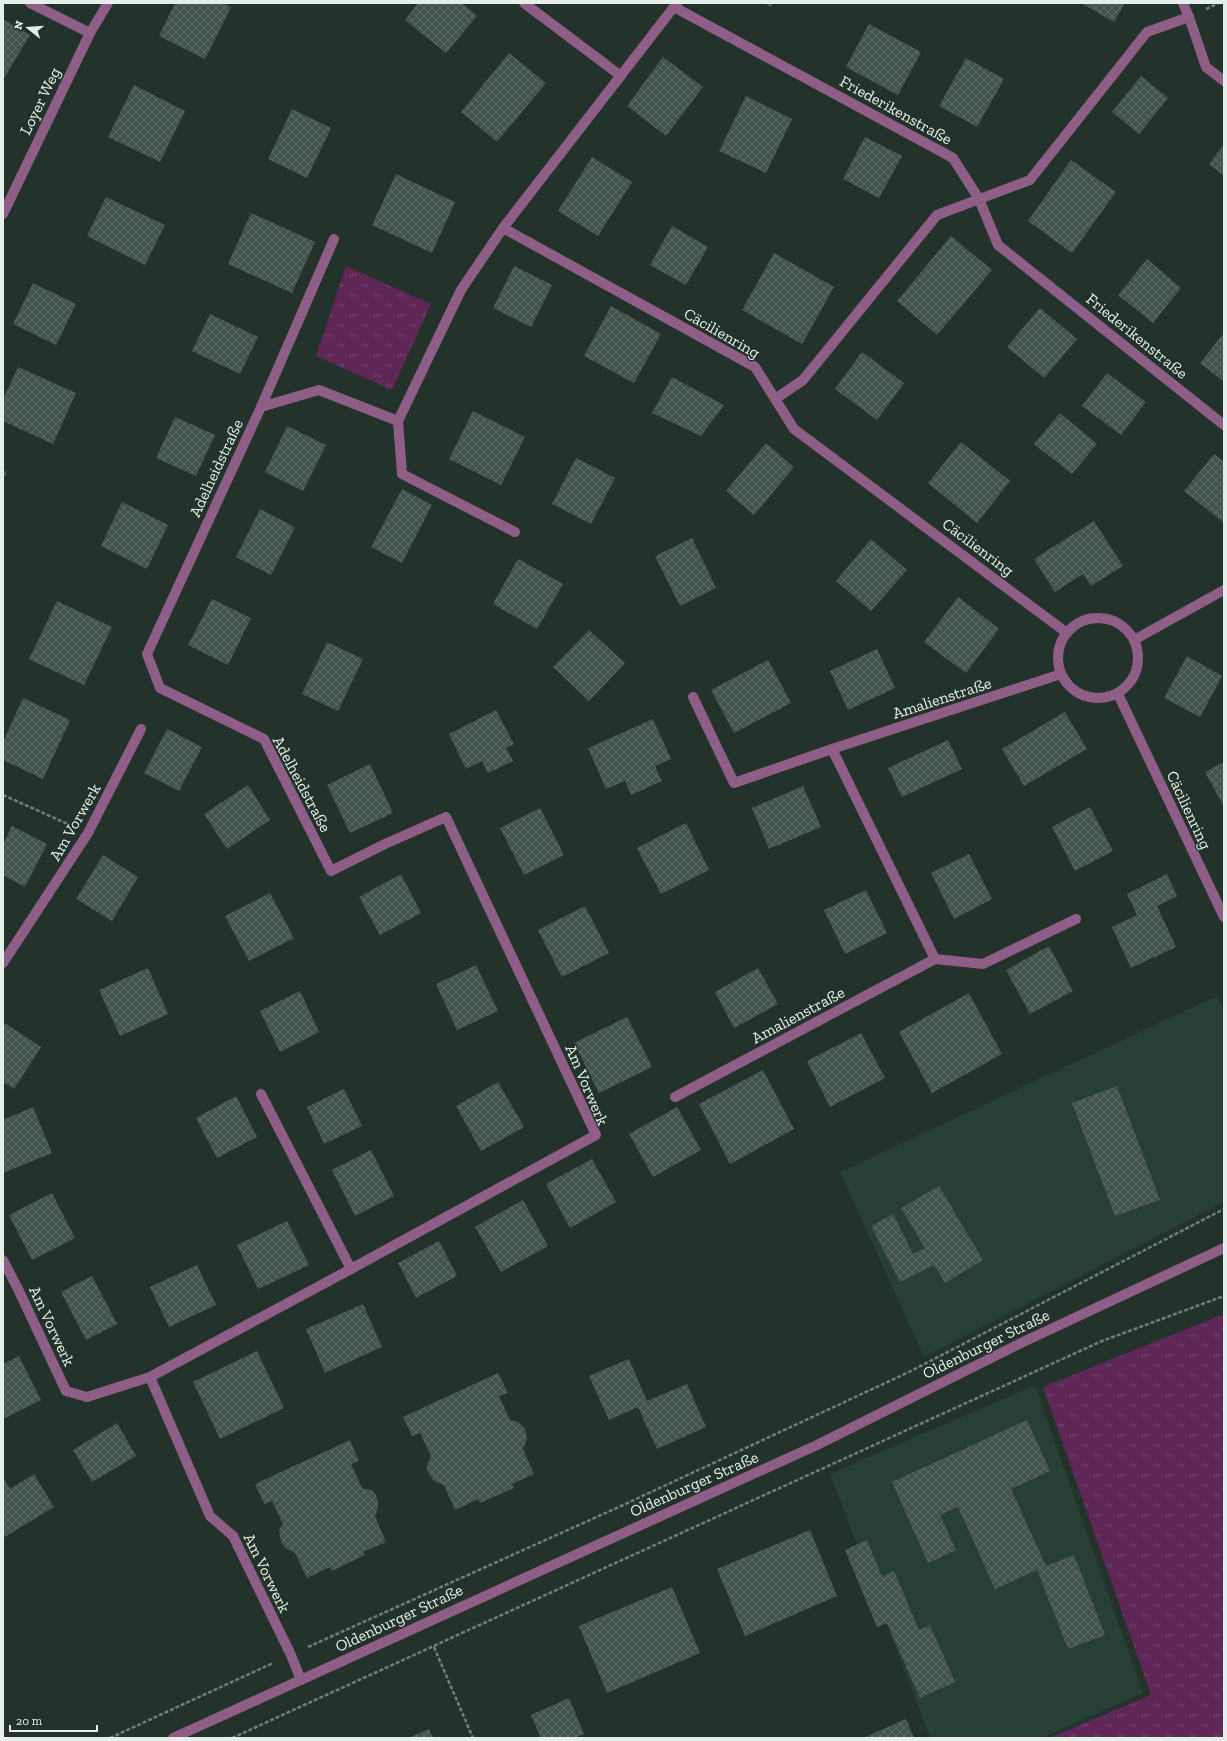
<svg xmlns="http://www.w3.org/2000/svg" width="1227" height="1741" font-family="'Zilla Slab',serif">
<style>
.built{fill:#273f35}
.grass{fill:url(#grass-tufts)}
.building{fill:url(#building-cross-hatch)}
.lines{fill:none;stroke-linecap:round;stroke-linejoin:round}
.path{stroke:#717f78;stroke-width:2.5;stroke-dasharray:4 2;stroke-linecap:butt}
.minor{stroke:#8f5e86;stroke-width:10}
.labels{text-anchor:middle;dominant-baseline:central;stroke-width:3;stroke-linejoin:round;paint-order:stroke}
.street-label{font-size:16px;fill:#e6f0eb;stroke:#23332c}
</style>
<defs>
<pattern id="grass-tufts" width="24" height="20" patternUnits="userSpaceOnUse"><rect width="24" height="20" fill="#5e2755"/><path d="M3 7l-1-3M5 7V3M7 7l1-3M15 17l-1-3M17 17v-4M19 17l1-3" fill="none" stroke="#75476e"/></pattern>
<pattern id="building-cross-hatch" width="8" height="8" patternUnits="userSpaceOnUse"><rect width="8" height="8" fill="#42534b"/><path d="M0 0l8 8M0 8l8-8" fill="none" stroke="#5d6c65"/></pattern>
</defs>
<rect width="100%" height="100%" fill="#23332c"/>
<g class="built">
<path d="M 1217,996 L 1224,1011 L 1224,1202 L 924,1357 L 840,1172 Z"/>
<path d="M 1035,1385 L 1143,1693 L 1042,1738 L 930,1738 L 830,1474 Z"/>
</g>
<g class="grass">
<path d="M 346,266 L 431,304 L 392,390 L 316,356 Z"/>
<path d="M 1224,1314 L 1224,1738 L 1049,1738 L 1151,1695 L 1043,1387 Z"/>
</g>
<g class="building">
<path d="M 175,3 L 222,3 L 231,7 L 205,59 L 159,36 Z"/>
<path d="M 418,3 L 462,3 L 477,16 L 446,53 L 405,20 Z"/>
<path d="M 764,3 L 773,3 L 771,7 Z"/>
<path d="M 1081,3 L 1125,3 L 1114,22 Z"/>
<path d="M 3,19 L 30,35 L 3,80 Z"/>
<path d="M 869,24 L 921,52 L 898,95 L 846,67 Z"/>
<path d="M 509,53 L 546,83 L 497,142 L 461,112 Z"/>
<path d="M 663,57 L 703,87 L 666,136 L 627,106 Z"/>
<path d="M 966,58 L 1004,79 L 977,127 L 939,106 Z"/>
<path d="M 1141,76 L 1168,98 L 1139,134 L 1112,112 Z"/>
<path d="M 134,85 L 185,111 L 160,162 L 108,137 Z"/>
<path d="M 746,96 L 792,119 L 766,173 L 719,151 Z"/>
<path d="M 292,109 L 331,128 L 307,178 L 268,159 Z"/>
<path d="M 865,137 L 902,156 L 879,198 L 843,179 Z"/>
<path d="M 1224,144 L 1224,176 L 1209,164 Z"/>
<path d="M 592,157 L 632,182 L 598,236 L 558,211 Z"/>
<path d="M 1071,160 L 1116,192 L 1072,253 L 1028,221 Z"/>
<path d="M 396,174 L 455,202 L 432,253 L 372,225 Z"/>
<path d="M 106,197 L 165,225 L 145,265 L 87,236 Z"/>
<path d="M 251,213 L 315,242 L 292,293 L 228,264 Z"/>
<path d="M 672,226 L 708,247 L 686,285 L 650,265 Z"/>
<path d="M 951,236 L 992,270 L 937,335 L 897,301 Z"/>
<path d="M 774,253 L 834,287 L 802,344 L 742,310 Z"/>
<path d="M 1147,259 L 1181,288 L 1153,323 L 1118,295 Z"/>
<path d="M 514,266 L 552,285 L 531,327 L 493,308 Z"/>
<path d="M 33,283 L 76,304 L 56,345 L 13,324 Z"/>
<path d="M 611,306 L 661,334 L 634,383 L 584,356 Z"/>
<path d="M 1040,308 L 1077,339 L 1044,378 L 1007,347 Z"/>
<path d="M 210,314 L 258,337 L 240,374 L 192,351 Z"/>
<path d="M 1224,333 L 1224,382 L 1200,363 Z"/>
<path d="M 862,352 L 904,383 L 877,420 L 835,389 Z"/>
<path d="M 18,367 L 76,393 L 53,444 L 3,421 L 3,399 Z"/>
<path d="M 1107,373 L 1146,402 L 1121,435 L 1082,406 Z"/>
<path d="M 672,377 L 724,405 L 701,436 L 652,413 Z"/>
<path d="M 473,411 L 525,437 L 501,485 L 449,459 Z"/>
<path d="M 1060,413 L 1097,444 L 1072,474 L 1034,444 Z"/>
<path d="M 175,417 L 215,435 L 196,476 L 156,458 Z"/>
<path d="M 287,426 L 326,445 L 303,491 L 265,472 Z"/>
<path d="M 961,442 L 1010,481 L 977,523 L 928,483 Z"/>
<path d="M 766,443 L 794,467 L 754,515 L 726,491 Z"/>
<path d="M 1214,454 L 1224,462 L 1224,523 L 1184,491 Z"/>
<path d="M 576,458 L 615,478 L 591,524 L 552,504 Z"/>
<path d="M 3,470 L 7,472 L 3,479 Z"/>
<path d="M 402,489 L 432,505 L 402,563 L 371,547 Z"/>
<path d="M 122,502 L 168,525 L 147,569 L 101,546 Z"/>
<path d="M 260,509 L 295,527 L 271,575 L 236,557 Z"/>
<path d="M 1094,521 L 1123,566 L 1091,586 L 1083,574 L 1055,592 L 1034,559 Z"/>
<path d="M 692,538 L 716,588 L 680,606 L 655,556 Z"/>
<path d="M 871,539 L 907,570 L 871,611 L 836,581 Z"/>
<path d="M 518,559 L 563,584 L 537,629 L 493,604 Z"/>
<path d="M 958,597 L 999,629 L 966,673 L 924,642 Z"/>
<path d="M 212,599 L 251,618 L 228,665 L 188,645 Z"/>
<path d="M 57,601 L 112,627 L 84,685 L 29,659 Z"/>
<path d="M 589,630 L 625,663 L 589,701 L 553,667 Z"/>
<path d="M 327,642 L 363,659 L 338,711 L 302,694 Z"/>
<path d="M 877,649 L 895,688 L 848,710 L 830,671 Z"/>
<path d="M 1187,656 L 1222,676 L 1200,717 L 1164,698 Z"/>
<path d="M 768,660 L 791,703 L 734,733 L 711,690 Z"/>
<path d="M 23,698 L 70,720 L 43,779 L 3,760 L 3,742 Z"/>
<path d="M 496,710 L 514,744 L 506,748 L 513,761 L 488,773 L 482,761 L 466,769 L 449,734 Z"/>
<path d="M 1065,712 L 1087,749 L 1024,786 L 1002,749 Z"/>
<path d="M 653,719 L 671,759 L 655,766 L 662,781 L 631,795 L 625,781 L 606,789 L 588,748 Z"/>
<path d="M 167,729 L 202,747 L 179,791 L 144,773 Z"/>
<path d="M 948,740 L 962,769 L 902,797 L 888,768 Z"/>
<path d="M 1224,762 L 1224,807 L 1205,772 Z"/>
<path d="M 370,764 L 393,813 L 350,833 L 327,785 Z"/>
<path d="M 248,785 L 270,820 L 227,849 L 204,814 Z"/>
<path d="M 803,786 L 821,827 L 769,849 L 752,808 Z"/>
<path d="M 1090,807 L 1113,851 L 1075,871 L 1052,827 Z"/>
<path d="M 540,808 L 564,855 L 524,875 L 500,828 Z"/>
<path d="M 686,823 L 709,870 L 661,894 L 637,848 Z"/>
<path d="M 12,826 L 47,844 L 25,887 L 3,875 L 3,844 Z"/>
<path d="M 969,854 L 992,899 L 954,919 L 931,873 Z"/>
<path d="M 103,855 L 138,877 L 112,921 L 76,899 Z"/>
<path d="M 401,874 L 421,913 L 380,935 L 359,897 Z"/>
<path d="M 1167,874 L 1177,896 L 1157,906 L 1176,947 L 1131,968 L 1112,927 L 1137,915 L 1127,894 Z"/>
<path d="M 866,890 L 887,933 L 845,954 L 824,910 Z"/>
<path d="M 270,893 L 294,938 L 249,961 L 225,916 Z"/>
<path d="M 585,906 L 609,953 L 562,977 L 538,930 Z"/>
<path d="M 1049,946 L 1073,991 L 1030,1014 L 1006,970 Z"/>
<path d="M 476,965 L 498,1011 L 457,1030 L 436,984 Z"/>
<path d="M 148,968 L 168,1014 L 120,1036 L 99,990 Z"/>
<path d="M 758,968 L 778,1004 L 734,1028 L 715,992 Z"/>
<path d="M 300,991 L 319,1032 L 280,1052 L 260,1011 Z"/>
<path d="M 969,993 L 1002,1054 L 932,1093 L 899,1032 Z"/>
<path d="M 627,1017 L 652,1067 L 599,1093 L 574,1043 Z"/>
<path d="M 3,1022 L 41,1047 L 14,1089 L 3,1082 Z"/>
<path d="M 861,1033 L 885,1078 L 830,1107 L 807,1061 Z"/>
<path d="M 763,1070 L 794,1129 L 730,1164 L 699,1104 Z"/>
<path d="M 498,1082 L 524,1127 L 481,1151 L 456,1106 Z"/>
<path d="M 1117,1086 L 1160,1200 L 1115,1216 L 1072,1103 Z"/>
<path d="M 344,1089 L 362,1126 L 324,1144 L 307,1107 Z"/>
<path d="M 236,1096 L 257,1137 L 217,1158 L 196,1118 Z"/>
<path d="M 33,1107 L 52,1153 L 3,1173 L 3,1120 Z"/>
<path d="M 677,1107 L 701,1150 L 653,1177 L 629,1134 Z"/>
<path d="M 371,1150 L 394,1196 L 355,1216 L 332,1170 Z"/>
<path d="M 592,1159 L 616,1202 L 570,1228 L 546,1184 Z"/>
<path d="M 939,1186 L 983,1260 L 945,1283 L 934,1265 L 900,1282 L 871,1226 L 893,1214 L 913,1254 L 925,1248 L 901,1208 Z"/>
<path d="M 52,1193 L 75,1238 L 32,1260 L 9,1215 Z"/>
<path d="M 523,1200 L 548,1246 L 501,1272 L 475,1227 Z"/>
<path d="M 287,1221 L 309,1265 L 258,1289 L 237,1245 Z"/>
<path d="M 439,1241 L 457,1276 L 416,1298 L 398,1263 Z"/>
<path d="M 197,1265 L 216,1305 L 169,1327 L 150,1287 Z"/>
<path d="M 92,1276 L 117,1324 L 86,1340 L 61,1292 Z"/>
<path d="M 363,1304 L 382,1347 L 325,1373 L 306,1329 Z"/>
<path d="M 257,1351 L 284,1408 L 220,1439 L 193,1382 Z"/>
<path d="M 19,1356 L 41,1400 L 3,1419 L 3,1364 Z"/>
<path d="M 629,1359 L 647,1401 L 687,1384 L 706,1427 L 657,1449 L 638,1407 L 609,1420 L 589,1376 Z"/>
<path d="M 498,1373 L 508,1393 L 499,1396 L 510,1420 L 518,1422 L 525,1429 L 527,1439 L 523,1449 L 534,1474 L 512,1484 L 514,1488 L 480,1503 L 478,1499 L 455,1510 L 444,1485 L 434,1481 L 427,1471 L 427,1465 L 431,1456 L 420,1433 L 412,1436 L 403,1417 Z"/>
<path d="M 1027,1420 L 1050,1471 L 1011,1489 L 1046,1566 L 1074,1555 L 1105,1635 L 1068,1649 L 1037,1570 L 995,1589 L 958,1507 L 940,1515 L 956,1550 L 928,1563 L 892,1482 Z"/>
<path d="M 117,1423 L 136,1456 L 92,1482 L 73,1450 Z"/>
<path d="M 350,1440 L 359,1461 L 351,1464 L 362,1488 L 371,1490 L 376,1495 L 378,1501 L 378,1508 L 375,1516 L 386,1542 L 363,1552 L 365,1555 L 332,1571 L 330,1567 L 307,1578 L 295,1553 L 285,1548 L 281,1542 L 279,1530 L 283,1524 L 272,1501 L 264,1504 L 255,1484 Z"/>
<path d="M 34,1474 L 54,1507 L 3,1538 L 3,1477 L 10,1489 Z"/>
<path d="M 810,1530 L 837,1596 L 745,1636 L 717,1569 Z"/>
<path d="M 867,1540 L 882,1577 L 894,1571 L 919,1630 L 930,1625 L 955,1682 L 920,1698 L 887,1623 L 877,1627 L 845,1550 Z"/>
<path d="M 672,1587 L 700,1653 L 607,1693 L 579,1626 Z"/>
<path d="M 569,1698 L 584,1734 L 575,1738 L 541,1738 L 531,1715 Z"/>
<path d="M 906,1719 L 914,1738 L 863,1738 Z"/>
<path d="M 429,1729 L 433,1738 L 409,1738 Z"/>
</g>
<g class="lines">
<g class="path">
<path d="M 1206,9 L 1219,3"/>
<path d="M 3,795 L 70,825"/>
<path d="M 308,1647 L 621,1506 L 909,1372 L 1224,1209"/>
<path d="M 434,1647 L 473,1738"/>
<path d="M 110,1738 L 273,1663"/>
<path d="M 232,1738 L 1102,1341 L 1224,1296"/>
</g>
<g class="minor">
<path d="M 30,3 L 90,33"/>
<path d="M 524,3 L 621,76"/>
<path d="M 677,3 L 503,228 L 755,367 L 794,429 L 1067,633"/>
<path d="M 1183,3 L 1189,17 L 1206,67 L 1224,81"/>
<path d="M 674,7 L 953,158 L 979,199 L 998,245 L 1224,425"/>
<path d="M 3,214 L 90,33 L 108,3"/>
<path d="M 775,399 L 803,380 L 937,215 L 1030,180 L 1147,32 L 1189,17"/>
<path d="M 261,407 L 334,239"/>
<path d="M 398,421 L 402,474 L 515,532"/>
<circle cx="1098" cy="658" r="40"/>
<path d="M 1134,640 L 1224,590"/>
<path d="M 1061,674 L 832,749 L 935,959 L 983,964 L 1076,919"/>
<path d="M 1118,694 L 1224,917"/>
<path d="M 693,697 L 734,783 L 832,749"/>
<path d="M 3,963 L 88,833 L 141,729"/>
<path d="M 261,1094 L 351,1269"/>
<path d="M 675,1097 L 935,959"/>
<path d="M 3,1260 L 18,1289 L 66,1391 L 87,1397 L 150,1377 L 351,1269 L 596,1135 L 446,817 L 385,844 L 331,871 L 264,739 L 160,688 L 147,654 L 261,407 L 319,390 L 398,421 L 461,290 L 503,228"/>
<path d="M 150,1377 L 210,1516 L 233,1536 L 291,1655 L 301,1680"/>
<path d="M 173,1738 L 817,1445 L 1021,1343 L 1224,1248"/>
</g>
</g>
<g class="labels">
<g class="street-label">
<text transform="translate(40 101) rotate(-64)">Loyer Weg</text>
<text transform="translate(896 110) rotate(29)">Friederikenstraße</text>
<text transform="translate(722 333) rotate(30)">Cäcilienring</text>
<text transform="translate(1137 336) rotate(39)">Friederikenstraße</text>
<text transform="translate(216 468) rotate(-65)">Adelheidstraße</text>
<text transform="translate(978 547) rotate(37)">Cäcilienring</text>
<text transform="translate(942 698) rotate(-18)">Amalienstraße</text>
<text transform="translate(302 784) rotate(62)">Adelheidstraße</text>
<text transform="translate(1189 810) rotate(65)">Cäcilienring</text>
<text transform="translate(75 822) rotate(-60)">Am Vorwerk</text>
<text transform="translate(798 1015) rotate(-28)">Amalienstraße</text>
<text transform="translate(587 1085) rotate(67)">Am Vorwerk</text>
<text transform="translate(52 1326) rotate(65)">Am Vorwerk</text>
<text transform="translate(986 1344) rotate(-26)">Oldenburger Straße</text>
<text transform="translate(694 1484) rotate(-24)">Oldenburger Straße</text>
<text transform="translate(267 1573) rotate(64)">Am Vorwerk</text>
<text transform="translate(399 1618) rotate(-25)">Oldenburger Straße</text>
</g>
</g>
<rect width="1227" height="1741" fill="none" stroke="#e6f0eb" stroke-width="8"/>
<g transform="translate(28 28) rotate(287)" stroke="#23332c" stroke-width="3" paint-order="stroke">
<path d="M0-3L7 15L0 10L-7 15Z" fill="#e6f0eb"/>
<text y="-6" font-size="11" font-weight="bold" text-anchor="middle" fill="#e6f0eb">N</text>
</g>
<path d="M10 1725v6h87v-6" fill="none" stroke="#e6f0eb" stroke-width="2"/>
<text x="16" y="1725" font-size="12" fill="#e6f0eb" stroke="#23332c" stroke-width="3" paint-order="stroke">20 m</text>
</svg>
